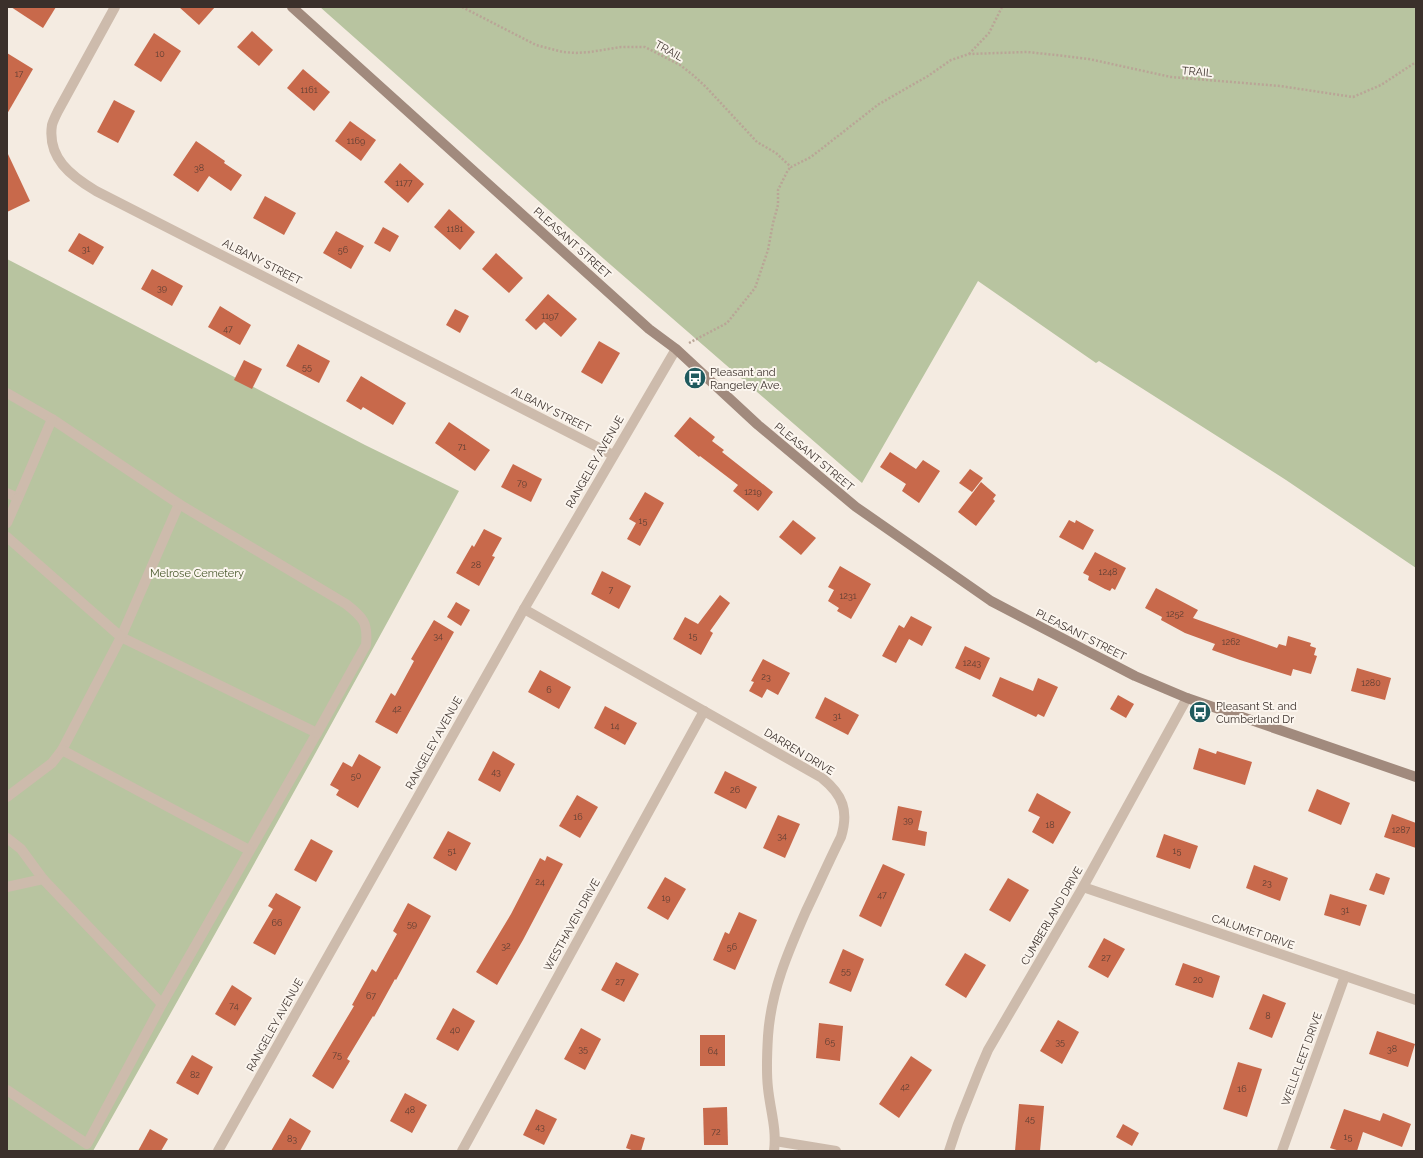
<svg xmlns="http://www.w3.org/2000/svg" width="1423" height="1158" font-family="Raleway,sans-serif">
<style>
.green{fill:#b8c4a0}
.building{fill:#c8694b}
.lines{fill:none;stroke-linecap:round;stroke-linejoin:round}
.path{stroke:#b9a596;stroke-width:2.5;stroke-dasharray:2 2;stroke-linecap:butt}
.lane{stroke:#cdbbac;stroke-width:10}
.street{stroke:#cdbbac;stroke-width:10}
.secondary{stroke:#a18a7d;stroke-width:10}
.labels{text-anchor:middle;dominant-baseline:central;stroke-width:4;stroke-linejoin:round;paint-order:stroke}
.number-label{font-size:9px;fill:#5e3e33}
.street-label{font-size:11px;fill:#3b302b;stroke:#fbf5ee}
.poi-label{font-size:11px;fill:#3b302b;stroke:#fbf5ee;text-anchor:start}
.park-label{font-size:11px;fill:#4a5a2e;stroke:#fbf5ee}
</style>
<rect width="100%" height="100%" fill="#f4ebe1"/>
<g class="green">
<path d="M 320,7 L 1416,7 L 1416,568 L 1286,480 L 1099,361 L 1096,363 L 978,281 L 862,483 L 604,259 Z"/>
<path d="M 7,259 L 365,445 L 459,491 C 339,712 217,932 93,1151 L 7,1151 Z"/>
</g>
<g class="building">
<path d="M 11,7 L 56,7 L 43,28 Z"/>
<path d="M 179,7 L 215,7 L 199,25 Z"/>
<path d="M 252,31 L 273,50 L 259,66 L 237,47 Z"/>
<path d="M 154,33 L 181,51 L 161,82 L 134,65 Z"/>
<path d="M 7,53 L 33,69 L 7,114 Z"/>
<path d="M 303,69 L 330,92 L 314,111 L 287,88 Z"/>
<path d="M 114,100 L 135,111 L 118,143 L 97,132 Z"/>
<path d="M 350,121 L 376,140 L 361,161 L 335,141 Z"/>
<path d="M 196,141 L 225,161 L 224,163 L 242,175 L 231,191 L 209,176 L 198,192 L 173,175 Z"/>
<path d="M 7,152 L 30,201 L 7,212 Z"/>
<path d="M 400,163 L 424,184 L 408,203 L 384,182 Z"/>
<path d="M 265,196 L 296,213 L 284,235 L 253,218 Z"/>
<path d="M 449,209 L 475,232 L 460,250 L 434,227 Z"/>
<path d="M 383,227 L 399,236 L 390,252 L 374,243 Z"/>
<path d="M 336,231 L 364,246 L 351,269 L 323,253 Z"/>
<path d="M 79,233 L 104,247 L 93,265 L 68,251 Z"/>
<path d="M 496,253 L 523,278 L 509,293 L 482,269 Z"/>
<path d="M 152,269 L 183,286 L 172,306 L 141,289 Z"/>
<path d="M 548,294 L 577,319 L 561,337 L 544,322 L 536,330 L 525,320 Z"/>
<path d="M 220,306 L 251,325 L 240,345 L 208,327 Z"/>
<path d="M 455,309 L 469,316 L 460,333 L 446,325 Z"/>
<path d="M 599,341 L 620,353 L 602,384 L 581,372 Z"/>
<path d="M 298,344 L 330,361 L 319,383 L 286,366 Z"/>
<path d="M 244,360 L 262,369 L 252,389 L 234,380 Z"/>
<path d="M 361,376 L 406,403 L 393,425 L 363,407 L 361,410 L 346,401 Z"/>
<path d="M 690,417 L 715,437 L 712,441 L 724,450 L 722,452 L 773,492 L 758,511 L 733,491 L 738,485 L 700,456 L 699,457 L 674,436 Z"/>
<path d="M 449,422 L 490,450 L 475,471 L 435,443 Z"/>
<path d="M 890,452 L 916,469 L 923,460 L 940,471 L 919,503 L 902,491 L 906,484 L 880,467 Z"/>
<path d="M 513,464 L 542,479 L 531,502 L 501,487 Z"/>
<path d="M 970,469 L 983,478 L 972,492 L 959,483 Z"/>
<path d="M 981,482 L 996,495 L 993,499 L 995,501 L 976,526 L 958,512 Z"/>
<path d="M 645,492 L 664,503 L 640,546 L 627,539 L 636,523 L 629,519 Z"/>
<path d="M 793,520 L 816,538 L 801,555 L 779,537 Z"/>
<path d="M 1069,520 L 1075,523 L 1076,520 L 1094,530 L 1083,550 L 1059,537 Z"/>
<path d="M 484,529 L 502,538 L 492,556 L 495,557 L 479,586 L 456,573 L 472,545 L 474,547 Z"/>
<path d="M 1095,552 L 1126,568 L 1115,590 L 1112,588 L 1110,591 L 1105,589 L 1088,580 L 1089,576 L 1083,573 Z"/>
<path d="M 840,566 L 871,584 L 851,619 L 837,611 L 839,608 L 828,601 L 834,590 L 828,587 Z"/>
<path d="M 602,571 L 631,586 L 619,609 L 591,594 Z"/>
<path d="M 1156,588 L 1198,610 L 1193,618 L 1277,648 L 1279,644 L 1286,646 L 1288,636 L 1311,643 L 1310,646 L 1316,648 L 1314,655 L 1317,656 L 1311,674 L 1293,669 L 1291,676 L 1240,660 L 1212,650 L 1215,644 L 1185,633 L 1161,620 L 1162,617 L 1145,608 Z"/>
<path d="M 720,595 L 730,603 L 710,631 L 713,633 L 701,655 L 673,639 L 685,617 L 698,624 Z"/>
<path d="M 456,602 L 470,610 L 461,626 L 447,617 Z"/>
<path d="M 911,616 L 932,627 L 922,646 L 909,639 L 896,663 L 882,656 L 899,625 L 904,628 Z"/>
<path d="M 434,620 L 454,632 L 397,734 L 375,722 L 391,693 L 395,696 L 414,661 L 411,659 Z"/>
<path d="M 965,646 L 990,658 L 980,680 L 955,668 Z"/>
<path d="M 763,659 L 790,673 L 778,695 L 767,689 L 762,698 L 749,691 L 754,682 L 751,681 Z"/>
<path d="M 1357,668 L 1391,678 L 1385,700 L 1351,691 Z"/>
<path d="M 540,670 L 571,687 L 559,709 L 528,692 Z"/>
<path d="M 1000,677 L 1033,691 L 1038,678 L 1058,687 L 1044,717 L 1038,714 L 1036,717 L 992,696 Z"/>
<path d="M 1118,695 L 1134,704 L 1126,718 L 1110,709 Z"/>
<path d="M 825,697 L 859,715 L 848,735 L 815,718 Z"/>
<path d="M 605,706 L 637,723 L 625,745 L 594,728 Z"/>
<path d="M 1199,748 L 1216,754 L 1217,751 L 1252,762 L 1245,785 L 1193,769 Z"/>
<path d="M 493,751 L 515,764 L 500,792 L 478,780 Z"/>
<path d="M 359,754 L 381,767 L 358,808 L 336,795 L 339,790 L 330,785 L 343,762 L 352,767 Z"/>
<path d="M 725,771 L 757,787 L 746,809 L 714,793 Z"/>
<path d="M 1317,789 L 1350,803 L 1341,825 L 1308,811 Z"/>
<path d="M 1037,793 L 1071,812 L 1053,844 L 1032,832 L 1040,817 L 1028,811 Z"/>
<path d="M 577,795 L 598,807 L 580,838 L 559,826 Z"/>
<path d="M 898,806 L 922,811 L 918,830 L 927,832 L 925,846 L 892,840 Z"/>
<path d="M 1392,814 L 1416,823 L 1416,848 L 1384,837 Z"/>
<path d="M 778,815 L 800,824 L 785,858 L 763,848 Z"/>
<path d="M 448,831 L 471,843 L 456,871 L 433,858 Z"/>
<path d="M 1164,834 L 1198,846 L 1190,869 L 1156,857 Z"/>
<path d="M 311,839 L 333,851 L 316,882 L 294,870 Z"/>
<path d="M 547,856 L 563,864 L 523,940 L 497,985 L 476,972 L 511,914 L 540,858 L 545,861 Z"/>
<path d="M 883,864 L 905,874 L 881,927 L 859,916 Z"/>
<path d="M 1254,865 L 1288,878 L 1280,901 L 1246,888 Z"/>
<path d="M 1376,873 L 1390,878 L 1384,895 L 1369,890 Z"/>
<path d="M 665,877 L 686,889 L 668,920 L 647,908 Z"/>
<path d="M 1008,878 L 1029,890 L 1010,922 L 989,910 Z"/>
<path d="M 276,893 L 301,907 L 275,955 L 253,943 L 273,909 L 268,906 Z"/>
<path d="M 1330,894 L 1367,905 L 1360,926 L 1324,915 Z"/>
<path d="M 408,903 L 431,916 L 396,980 L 395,979 L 374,1017 L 373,1016 L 347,1059 L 350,1061 L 333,1089 L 312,1076 L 354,1006 L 352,1005 L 372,969 L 376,972 L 397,934 L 393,931 Z"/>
<path d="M 739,912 L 757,920 L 735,970 L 713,960 L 725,932 L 729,934 Z"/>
<path d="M 1104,938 L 1125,949 L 1108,978 L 1088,967 Z"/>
<path d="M 843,949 L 864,959 L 851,992 L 829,983 Z"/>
<path d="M 965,953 L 986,965 L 966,998 L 945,985 Z"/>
<path d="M 616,962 L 639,974 L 624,1002 L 601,990 Z"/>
<path d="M 1183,963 L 1220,976 L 1213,998 L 1175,985 Z"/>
<path d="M 232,985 L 252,998 L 235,1026 L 215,1014 Z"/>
<path d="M 1263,994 L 1286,1003 L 1272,1038 L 1249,1029 Z"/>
<path d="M 453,1008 L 475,1021 L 458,1051 L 436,1039 Z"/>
<path d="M 1058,1020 L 1079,1032 L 1062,1064 L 1040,1051 Z"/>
<path d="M 819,1023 L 843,1026 L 840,1061 L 816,1058 Z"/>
<path d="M 581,1028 L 601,1039 L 585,1070 L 564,1059 Z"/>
<path d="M 1377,1031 L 1415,1044 L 1408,1067 L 1369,1054 Z"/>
<rect x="700" y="1035" width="25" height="31"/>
<path d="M 192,1055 L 213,1067 L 198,1095 L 176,1083 Z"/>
<path d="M 911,1056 L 932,1070 L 899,1118 L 879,1104 Z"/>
<path d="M 1238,1062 L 1262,1069 L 1247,1117 L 1223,1109 Z"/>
<path d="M 405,1093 L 427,1105 L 412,1133 L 390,1121 Z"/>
<path d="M 1019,1104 L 1044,1106 L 1040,1151 L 1015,1151 Z"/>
<path d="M 727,1107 L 728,1145 L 704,1145 L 703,1108 Z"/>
<path d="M 536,1109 L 557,1119 L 544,1145 L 523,1135 Z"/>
<path d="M 1344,1109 L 1380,1121 L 1383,1113 L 1411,1124 L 1402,1147 L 1363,1132 L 1357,1151 L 1340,1151 L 1330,1148 Z"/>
<path d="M 290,1118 L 311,1131 L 300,1151 L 271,1151 Z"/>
<path d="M 1123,1124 L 1139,1133 L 1132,1146 L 1116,1137 Z"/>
<path d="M 150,1129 L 168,1139 L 161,1151 L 138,1151 Z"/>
<path d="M 631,1134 L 645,1138 L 641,1151 L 634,1151 L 626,1148 Z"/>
</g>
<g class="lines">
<g class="path">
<path d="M 462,7 L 536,45 L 563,52 L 576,53 L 590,52 L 621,47 L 645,47 L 680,65 L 693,75 L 706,87 L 757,142 L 776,153 L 791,167 L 811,157 L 879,104 L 928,76 L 951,60 L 969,54 L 1027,52 L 1056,55 L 1089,59 L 1171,77 L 1280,86 L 1353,97 L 1381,85 L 1416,62"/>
<path d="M 969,54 L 989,33 L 1002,7"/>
<path d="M 689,343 L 727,323 L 755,288 L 768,250 L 773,223 L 778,205 L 778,190 L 788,170 L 791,167"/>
</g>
<g class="lane">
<path d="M 7,393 L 52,419 L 179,504 L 121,637 L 317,733 L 162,1004 L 87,1144 L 7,1090"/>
<path d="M 7,493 L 18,498 L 52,419"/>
<path d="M 179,504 L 346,604 C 364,618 368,623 366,645 L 317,733"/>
<path d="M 7,523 L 18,498"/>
<path d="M 7,537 L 121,637 L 62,750 L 52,763 L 7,797"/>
<path d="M 62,750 L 249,850"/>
<path d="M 7,838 L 21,849 L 43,879"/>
<path d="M 7,887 L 43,879 L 162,1004"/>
</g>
<g class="street">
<path d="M 115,7 L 58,111 C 56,115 53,121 52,125 C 47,158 71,176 96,191 L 613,455"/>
<path d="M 524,609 L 822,778 C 843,795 849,811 841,837 C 829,861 818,886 806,911 C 788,952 771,991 768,1036 C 767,1053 766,1071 768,1088 C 770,1109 777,1129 774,1151"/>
<path d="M 1083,887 L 1416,1000"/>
<path d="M 775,1141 L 836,1151"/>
<path d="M 218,1151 L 524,609 L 676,349"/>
<path d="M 462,1151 L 704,711"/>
<path d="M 949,1151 L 958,1124 L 979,1071 L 988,1050 L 1083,887 L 1187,698"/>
<path d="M 1282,1151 L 1345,976"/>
</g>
<path class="secondary" d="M 292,7 L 649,329 L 676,349 L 758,425 L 856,507 L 991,601 L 1135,676 L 1187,698 L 1416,777"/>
</g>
<defs>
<g id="bus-disc" transform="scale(1.15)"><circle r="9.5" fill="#1f5a5e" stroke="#fbf5ee"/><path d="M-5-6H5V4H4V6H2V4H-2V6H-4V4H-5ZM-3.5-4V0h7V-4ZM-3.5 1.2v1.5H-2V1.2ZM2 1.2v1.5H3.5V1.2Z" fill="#fff"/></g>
</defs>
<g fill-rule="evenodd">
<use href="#bus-disc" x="695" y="378"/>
<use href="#bus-disc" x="1200" y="712"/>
</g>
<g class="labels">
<g class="number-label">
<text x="160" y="54">10</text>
<text x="19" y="74">17</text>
<text x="309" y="90">1161</text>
<text x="356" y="141">1169</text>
<text x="199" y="168">38</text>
<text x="404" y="183">1177</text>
<text x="455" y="229">1181</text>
<text x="86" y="249">31</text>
<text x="343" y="250">56</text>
<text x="162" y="288">39</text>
<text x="550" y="316">1197</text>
<text x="228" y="329">47</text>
<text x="307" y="367">55</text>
<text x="462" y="447">71</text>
<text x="522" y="483">79</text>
<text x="753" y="492">1219</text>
<text x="643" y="521">15</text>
<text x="476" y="565">28</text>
<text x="1108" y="572">1248</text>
<text x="611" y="590">7</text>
<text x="848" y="596">1231</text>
<text x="1175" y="614">1252</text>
<text x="438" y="636">34</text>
<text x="693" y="636">15</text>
<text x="1231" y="642">1262</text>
<text x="972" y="663">1243</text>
<text x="766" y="677">23</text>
<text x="1371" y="683">1280</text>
<text x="549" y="690">6</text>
<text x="397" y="709">42</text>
<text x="837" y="716">31</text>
<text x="615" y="726">14</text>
<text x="496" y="772">43</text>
<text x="356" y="776">50</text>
<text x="735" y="790">26</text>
<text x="578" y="817">16</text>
<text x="908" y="820">39</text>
<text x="1050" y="825">18</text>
<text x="1401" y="830">1287</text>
<text x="782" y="836">34</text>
<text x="452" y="851">51</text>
<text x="1177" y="851">15</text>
<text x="540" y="882">24</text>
<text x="1267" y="883">23</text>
<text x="882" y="895">47</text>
<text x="666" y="898">19</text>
<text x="1345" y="910">31</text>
<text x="277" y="923">66</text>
<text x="412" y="924">59</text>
<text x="506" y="946">32</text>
<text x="732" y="947">56</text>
<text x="1106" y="958">27</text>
<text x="846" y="971">55</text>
<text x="1198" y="980">20</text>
<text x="620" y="982">27</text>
<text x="371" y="996">67</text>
<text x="234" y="1006">74</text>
<text x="1268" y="1016">8</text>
<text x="455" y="1030">40</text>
<text x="830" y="1042">65</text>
<text x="1060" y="1042">35</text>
<text x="583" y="1049">35</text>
<text x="1392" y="1049">38</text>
<text x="713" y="1051">64</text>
<text x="337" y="1055">75</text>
<text x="195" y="1075">82</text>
<text x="905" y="1087">42</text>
<text x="1242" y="1089">16</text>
<text x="410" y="1110">48</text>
<text x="1030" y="1119">45</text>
<text x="540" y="1127">43</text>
<text x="716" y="1132">72</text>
<text x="1348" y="1137">15</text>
<text x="292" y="1139">83</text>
</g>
<g class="street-label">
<text transform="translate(669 51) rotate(29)">TRAIL</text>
<text transform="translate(1197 72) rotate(5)">TRAIL</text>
<text transform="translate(572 243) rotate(42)">PLEASANT STREET</text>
<text transform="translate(262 262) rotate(27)">ALBANY STREET</text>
<text transform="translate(551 410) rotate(27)">ALBANY STREET</text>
<text transform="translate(814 457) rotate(40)">PLEASANT STREET</text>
<text transform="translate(595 462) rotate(-60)">RANGELEY AVENUE</text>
<text transform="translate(1081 635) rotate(27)">PLEASANT STREET</text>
<text transform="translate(434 743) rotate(-61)">RANGELEY AVENUE</text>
<text transform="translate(799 752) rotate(31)">DARREN DRIVE</text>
<text transform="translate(1052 916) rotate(-60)">CUMBERLAND DRIVE</text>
<text transform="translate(572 925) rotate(-61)">WESTHAVEN DRIVE</text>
<text transform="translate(1253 932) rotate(19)">CALUMET DRIVE</text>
<text transform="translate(275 1025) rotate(-61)">RANGELEY AVENUE</text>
<text transform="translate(1302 1059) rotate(-70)">WELLFLEET DRIVE</text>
</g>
<g class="poi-label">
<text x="710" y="372">Pleasant and<tspan x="710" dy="13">Rangeley Ave.</tspan></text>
<text x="1216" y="706">Pleasant St. and<tspan x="1216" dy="13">Cumberland Dr</tspan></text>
</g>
<g class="park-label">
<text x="197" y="573">Melrose Cemetery</text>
</g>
</g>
<rect width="1423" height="1158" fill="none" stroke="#3b302b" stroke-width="16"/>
</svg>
